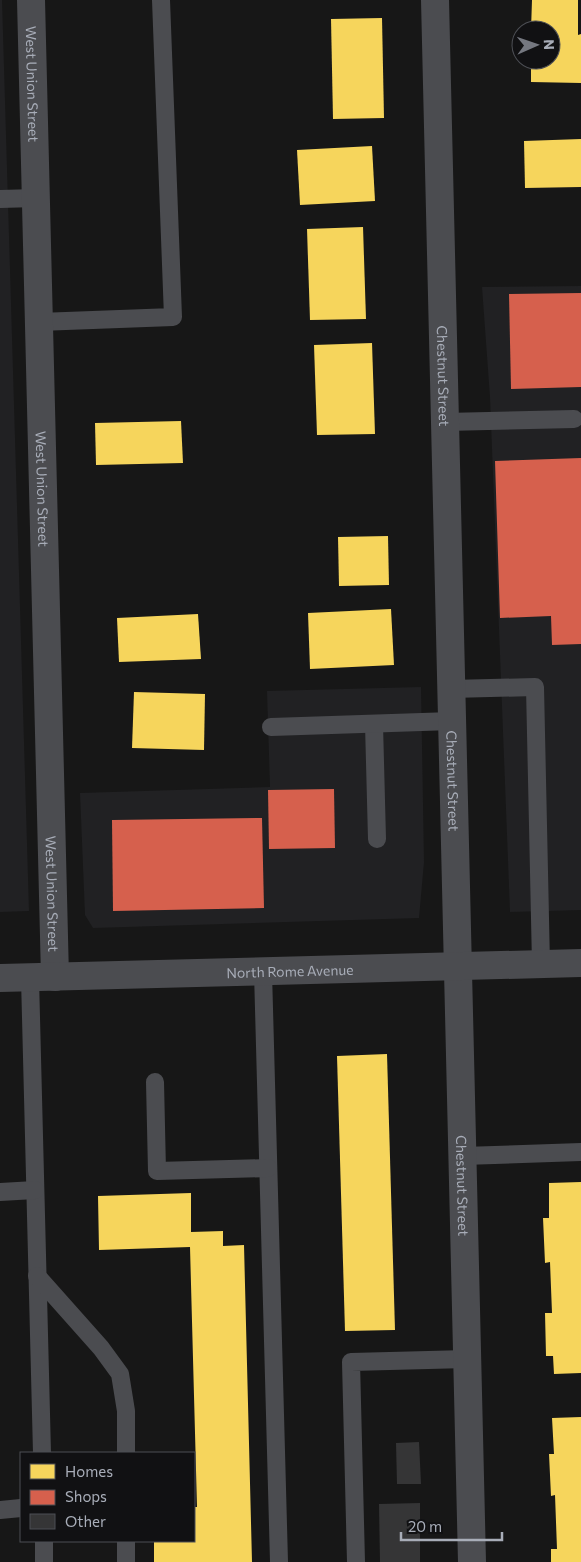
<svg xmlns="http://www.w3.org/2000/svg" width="581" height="1562" font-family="Commissioner,sans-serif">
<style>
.built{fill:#212123}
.homes{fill:#f6d55c}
.shops{fill:#d6604d}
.building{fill:#353536}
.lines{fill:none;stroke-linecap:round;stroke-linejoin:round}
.service{stroke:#4b4c50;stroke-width:18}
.minor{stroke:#4b4c50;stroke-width:28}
.tertiary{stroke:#4b4c50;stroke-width:28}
.labels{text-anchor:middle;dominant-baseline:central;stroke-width:5;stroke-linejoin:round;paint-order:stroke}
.street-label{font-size:14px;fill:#a8adb8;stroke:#111113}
</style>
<rect width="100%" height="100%" fill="#171717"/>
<g class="built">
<path d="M 0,0 L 2,0 L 29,911 L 0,912 Z"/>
<path d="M 581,286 L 581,910 L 510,912 L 490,397 L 482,287 Z"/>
<path d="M 421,687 L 424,862 L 419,918 L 93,928 L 85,915 L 80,793 L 270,787 L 267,691 Z"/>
</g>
<g class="homes">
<path d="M 532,0 L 578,0 L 578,35 L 581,34 L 581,83 L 531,82 L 531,60 L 551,60 L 551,30 L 531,30 Z"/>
<path d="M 382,18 L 384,118 L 333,119 L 331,19 Z"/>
<path d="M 581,139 L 581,187 L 525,188 L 524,141 Z"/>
<path d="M 372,146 L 375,201 L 300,205 L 297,150 Z"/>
<path d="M 363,227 L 366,319 L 310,320 L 307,229 Z"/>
<path d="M 372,343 L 375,434 L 317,435 L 314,345 Z"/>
<path d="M 181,421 L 183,463 L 96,465 L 95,423 Z"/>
<path d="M 388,536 L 389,585 L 339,586 L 338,537 Z"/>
<path d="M 391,609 L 394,665 L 310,669 L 308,613 Z"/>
<path d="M 198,614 L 201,659 L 119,662 L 117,618 Z"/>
<path d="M 134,692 L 205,694 L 204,750 L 132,748 Z"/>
<path d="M 387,1054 L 395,1330 L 345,1331 L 337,1056 Z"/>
<path d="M 581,1182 L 581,1373 L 554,1374 L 553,1356 L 546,1356 L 545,1313 L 552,1313 L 550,1262 L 545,1263 L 543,1218 L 549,1218 L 549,1183 Z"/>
<path d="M 191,1193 L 191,1232 L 223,1231 L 223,1246 L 244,1245 L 252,1562 L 154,1562 L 154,1541 L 194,1541 L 194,1507 L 197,1507 L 190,1247 L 99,1250 L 98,1196 Z"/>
<path d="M 581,1417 L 581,1562 L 551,1562 L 551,1549 L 557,1549 L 555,1495 L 551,1496 L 549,1454 L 554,1454 L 552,1418 Z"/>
</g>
<g class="shops">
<path d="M 581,293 L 581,387 L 511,389 L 509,294 Z"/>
<path d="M 581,458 L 581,644 L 552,645 L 551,616 L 500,618 L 495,461 Z"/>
<path d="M 334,789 L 335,848 L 269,849 L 268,790 Z"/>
<path d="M 262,818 L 264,908 L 113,911 L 112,820 Z"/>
</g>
<g class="building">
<path d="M 419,1442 L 421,1484 L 397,1484 L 396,1443 Z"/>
<path d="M 420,1503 L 420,1562 L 380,1562 L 379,1504 Z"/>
</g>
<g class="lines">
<g class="service">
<path d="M 0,199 L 36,198"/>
<path d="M 39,322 L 173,317 L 161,0"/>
<path d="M 445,422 L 574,419"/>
<path d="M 451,689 L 535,687 L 541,964"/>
<path d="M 374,724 L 377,839"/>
<path d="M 271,727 L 452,721"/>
<path d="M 263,972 L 279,1562"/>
<path d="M 30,978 L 42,1453"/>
<path d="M 155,1082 L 157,1171 L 268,1168"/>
<path d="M 463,1156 L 581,1152"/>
<path d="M 0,1192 L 35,1190"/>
<path d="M 37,1276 L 101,1348 L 120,1374 L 126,1411 L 126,1453"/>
<path d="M 0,1510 L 21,1508"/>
<path d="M 44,1541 L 44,1562"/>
<path d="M 126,1562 L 126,1541"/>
<path d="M 356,1562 L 351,1362 L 467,1359"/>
</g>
<g class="minor">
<path id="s1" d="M 31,0 L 55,977"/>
<path id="s2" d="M 435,0 L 472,1562"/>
</g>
<path class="tertiary" id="s3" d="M 0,978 L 581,963"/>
</g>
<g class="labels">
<g class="street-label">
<text stroke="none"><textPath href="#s1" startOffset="84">West Union Street</textPath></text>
<text stroke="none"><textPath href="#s2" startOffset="376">Chestnut Street</textPath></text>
<text stroke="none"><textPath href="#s1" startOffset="489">West Union Street</textPath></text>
<text stroke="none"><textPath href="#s2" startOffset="781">Chestnut Street</textPath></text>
<text stroke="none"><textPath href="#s1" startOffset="894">West Union Street</textPath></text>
<text stroke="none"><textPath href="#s3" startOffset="290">North Rome Avenue</textPath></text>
<text stroke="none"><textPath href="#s2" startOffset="1186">Chestnut Street</textPath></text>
</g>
</g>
<rect x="20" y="1452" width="175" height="90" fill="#111113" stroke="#4d4f55"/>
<rect x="30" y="1464" width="25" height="15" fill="#f6d55c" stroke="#4d4f55"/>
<text x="65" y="1477" font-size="15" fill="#a8adb8">Homes</text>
<rect x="30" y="1490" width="25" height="15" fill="#d6604d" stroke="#4d4f55"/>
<text x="65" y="1502" font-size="15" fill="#a8adb8">Shops</text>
<rect x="30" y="1514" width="25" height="15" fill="#353536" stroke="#4d4f55"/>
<text x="65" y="1527" font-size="15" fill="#a8adb8">Other</text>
<g transform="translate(536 45) rotate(88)"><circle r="24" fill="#111113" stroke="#4d4f55"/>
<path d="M0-4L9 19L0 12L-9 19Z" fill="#757880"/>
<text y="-8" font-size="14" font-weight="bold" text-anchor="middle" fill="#a8adb8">N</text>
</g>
<path d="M401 1532v8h101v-8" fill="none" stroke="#a8adb8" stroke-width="2.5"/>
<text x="408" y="1532" font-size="15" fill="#a8adb8" stroke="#111113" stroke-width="4" paint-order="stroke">20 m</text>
</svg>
